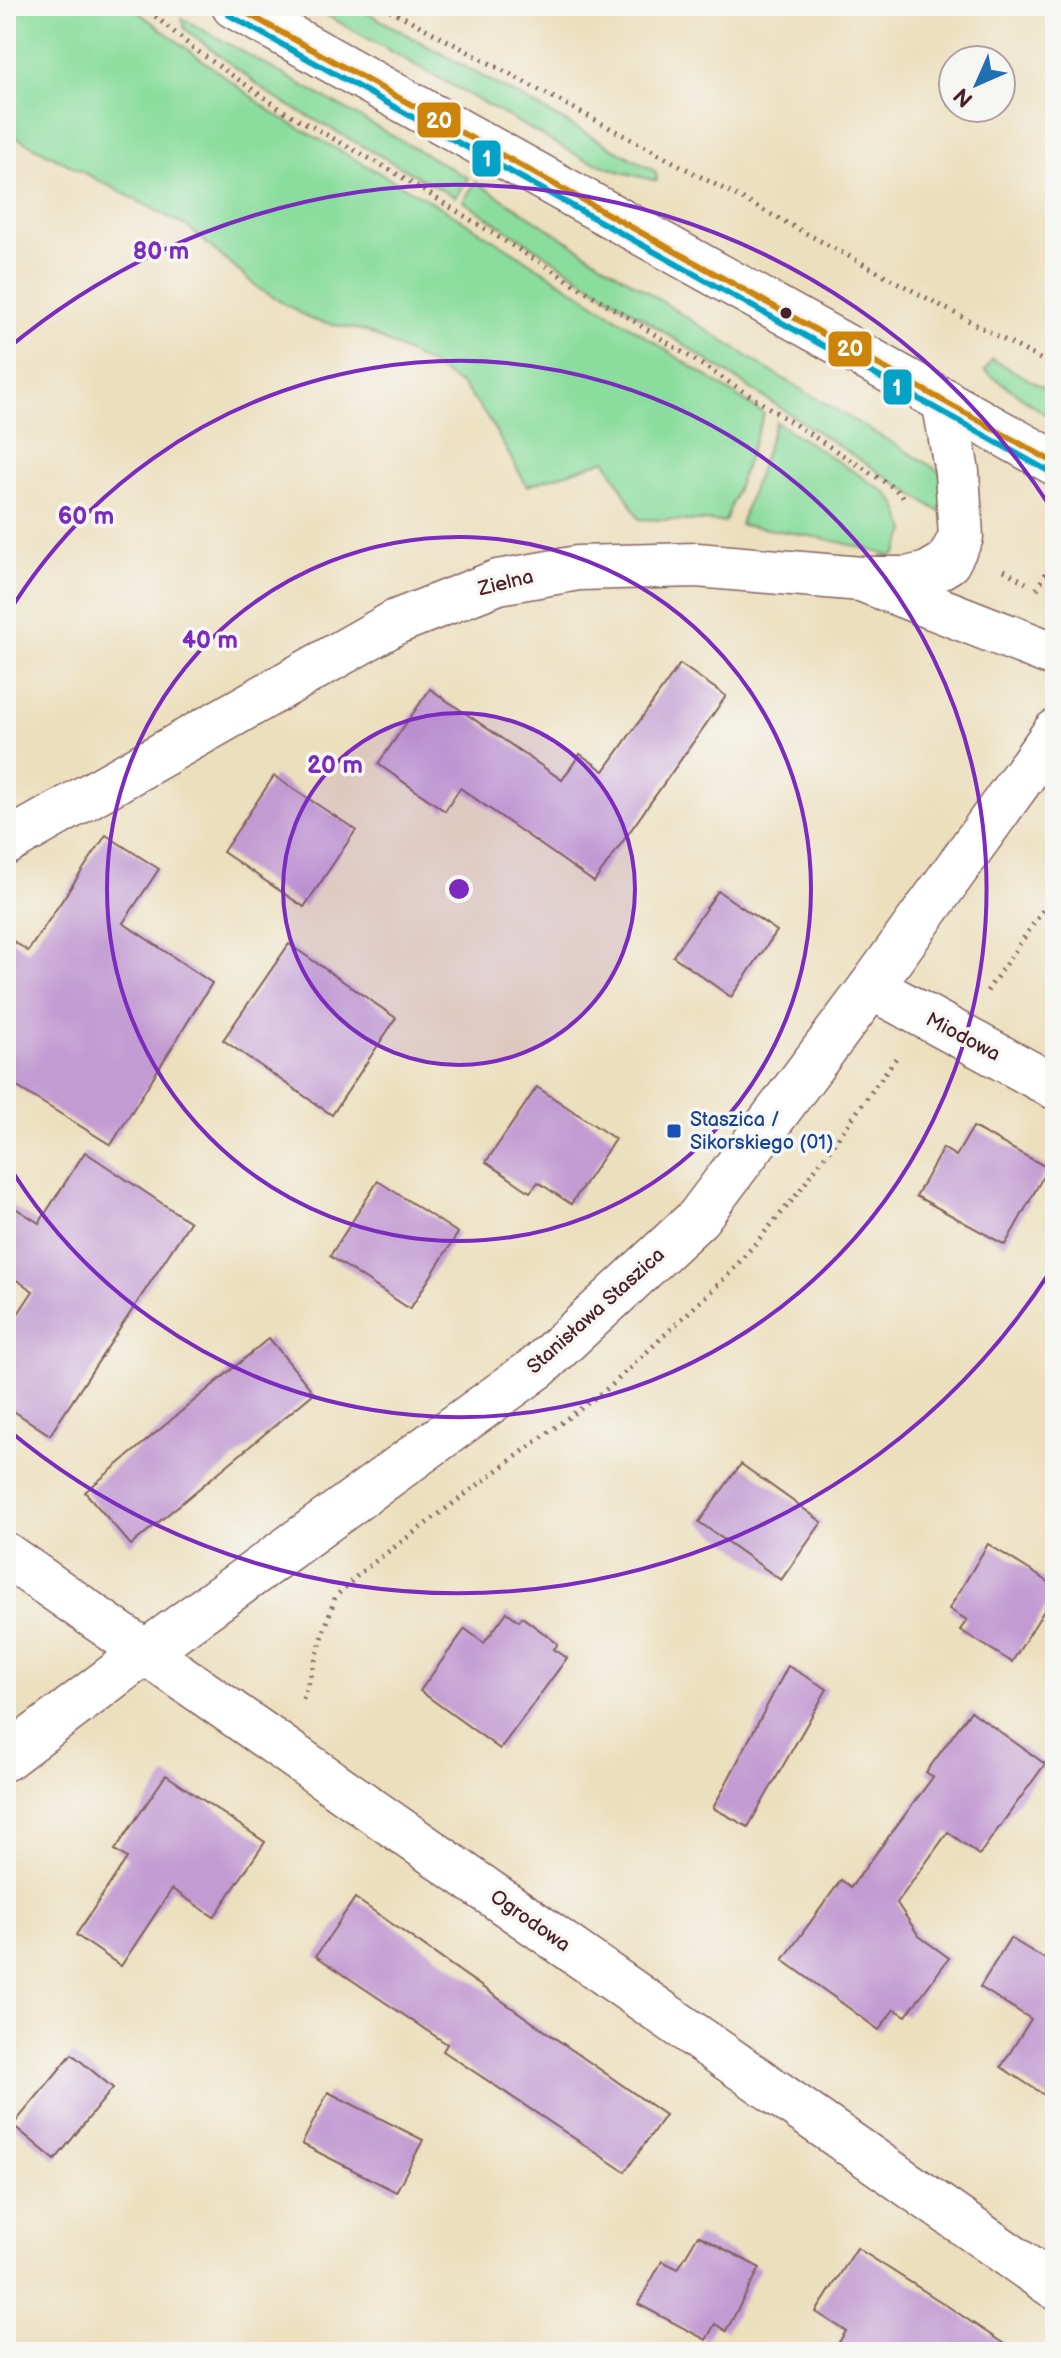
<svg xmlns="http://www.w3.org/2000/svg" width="1061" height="2358" font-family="'Balsamiq Sans',sans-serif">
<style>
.green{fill:#8bdd9d;stroke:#6a7e64;stroke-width:2}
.building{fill:#c29bd2}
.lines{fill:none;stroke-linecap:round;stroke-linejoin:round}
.minor-casing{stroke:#83625e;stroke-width:47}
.secondary-casing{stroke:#83625e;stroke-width:47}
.path{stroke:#83625e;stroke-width:5;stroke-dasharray:2 6;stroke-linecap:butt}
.minor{stroke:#fff;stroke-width:44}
.secondary{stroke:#fff;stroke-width:44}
.bus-1-casing{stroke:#f6f6f2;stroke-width:12}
.bus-2-casing{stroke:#f6f6f2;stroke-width:12}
.bus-1{stroke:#cc840b;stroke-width:6}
.bus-2{stroke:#04a2c6;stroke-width:6}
.ring{fill:none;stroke:#7b2cbf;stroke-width:4}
.bus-dot{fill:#4a1f2b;stroke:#f6f6f2;stroke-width:3}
.transit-dot{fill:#1a4fb4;stroke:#f6f6f2;stroke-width:3}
.labels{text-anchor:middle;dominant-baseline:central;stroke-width:7;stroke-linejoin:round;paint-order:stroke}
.street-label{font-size:20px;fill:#4a1f2b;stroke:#f6f6f2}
.transit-label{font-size:20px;fill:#164399;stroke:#f6f6f2;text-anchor:start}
.centre{fill:#7b2cbf;stroke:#f6f6f2;stroke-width:4}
.ring-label{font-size:24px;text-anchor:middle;font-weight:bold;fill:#7b2cbf;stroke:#f6f6f2;stroke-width:7;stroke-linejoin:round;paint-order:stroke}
.line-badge{stroke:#f6f6f2;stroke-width:3}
.badge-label{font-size:22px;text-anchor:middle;font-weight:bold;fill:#fff}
</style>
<rect width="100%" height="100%" fill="#f6f6f2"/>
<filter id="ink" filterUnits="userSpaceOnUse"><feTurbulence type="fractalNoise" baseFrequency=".0125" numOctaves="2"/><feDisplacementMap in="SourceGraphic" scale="16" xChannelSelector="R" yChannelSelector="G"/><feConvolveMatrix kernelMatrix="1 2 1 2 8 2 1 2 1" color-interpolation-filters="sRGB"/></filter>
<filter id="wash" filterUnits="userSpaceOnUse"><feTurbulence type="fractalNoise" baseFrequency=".006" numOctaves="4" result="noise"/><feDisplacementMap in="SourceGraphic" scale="32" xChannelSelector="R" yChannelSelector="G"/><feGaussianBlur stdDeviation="1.8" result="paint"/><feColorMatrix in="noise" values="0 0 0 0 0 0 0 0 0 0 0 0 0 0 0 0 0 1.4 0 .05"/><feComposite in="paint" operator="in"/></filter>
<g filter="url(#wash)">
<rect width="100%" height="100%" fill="#ecdfbd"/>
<g class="green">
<path d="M 6,6 L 130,6 L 276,115 L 446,210 L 579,293 L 764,414 L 725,522 L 639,519 L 606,460 L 527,486 L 488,418 L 463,386 L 424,361 L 365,331 L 312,320 L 258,288 L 188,227 L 6,132 Z"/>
<path d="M 310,6 L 355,6 L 656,172 L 657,181 L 618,171 L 582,158 Z"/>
<path d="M 182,18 L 468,178 L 455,197 L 275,98 L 185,29 Z"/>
<path d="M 476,182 L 775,374 L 928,464 L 940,472 L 951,519 L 463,201 Z"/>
<path d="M 992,359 L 1055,394 L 1055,421 L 985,371 Z"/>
<path d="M 776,422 L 887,493 L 897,505 L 906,531 L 896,554 L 890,556 C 841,540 791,532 740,525 Z"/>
</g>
<g id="blocks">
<g class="building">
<path d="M 680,664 L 726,696 L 594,882 L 460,788 L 445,811 L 378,764 L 430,689 L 562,780 L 580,754 L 604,771 Z"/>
<path d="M 274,776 L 356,830 L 304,907 L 223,852 Z"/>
<path d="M 106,835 L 159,869 L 123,923 L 212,983 L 111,1145 L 6,1080 L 6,936 L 28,951 Z"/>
<path d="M 718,891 L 777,931 L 731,997 L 673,956 Z"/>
<path d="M 289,944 L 396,1018 L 332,1115 L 223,1040 Z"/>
<path d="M 537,1087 L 615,1139 L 571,1204 L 538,1182 L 530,1192 L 486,1162 Z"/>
<path d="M 973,1127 L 1048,1168 L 1005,1245 L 916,1196 L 943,1148 L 956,1156 Z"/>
<path d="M 85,1152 L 190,1222 L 50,1435 L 6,1406 L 6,1332 L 33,1291 L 6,1273 L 6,1202 L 39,1223 Z"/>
<path d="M 378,1181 L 458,1233 L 410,1309 L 330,1256 Z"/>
<path d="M 269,1338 L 314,1393 L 131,1545 L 85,1492 Z"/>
<path d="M 741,1464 L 822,1522 L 781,1580 L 699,1522 Z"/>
<path d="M 988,1544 L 1055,1586 L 1055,1593 L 1012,1662 L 960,1630 L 967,1620 L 949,1609 Z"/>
<path d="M 507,1612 L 519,1621 L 522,1617 L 558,1644 L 554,1649 L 567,1658 L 500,1749 L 420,1691 L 465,1629 L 484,1643 Z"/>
<path d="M 788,1666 L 827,1689 L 748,1827 L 713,1808 Z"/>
<path d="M 971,1711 L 1045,1764 L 979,1855 L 948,1832 L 897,1903 L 919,1936 L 949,1958 L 906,2016 L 894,2009 L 879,2030 L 783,1960 L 841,1880 L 851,1887 L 933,1777 L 926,1772 Z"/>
<path d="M 166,1775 L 265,1842 L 214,1917 L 172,1889 L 121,1966 L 76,1935 L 127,1858 L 115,1850 Z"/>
<path d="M 355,1898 L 665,2115 L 625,2172 L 443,2051 L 447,2044 L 316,1956 Z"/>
<path d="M 1010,1938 L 1055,1965 L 1055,2102 L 1001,2067 L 1031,2019 L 980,1987 Z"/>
<path d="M 72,2054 L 113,2088 L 55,2160 L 13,2125 Z"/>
<path d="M 328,2092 L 423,2140 L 396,2192 L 302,2144 Z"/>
<path d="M 698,2235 L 760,2268 L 726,2331 L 715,2324 L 706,2340 L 638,2304 L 662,2261 L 678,2269 Z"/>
<path d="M 857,2248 L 943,2303 L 1016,2352 L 833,2352 L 846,2331 L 816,2312 Z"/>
</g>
</g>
</g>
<g filter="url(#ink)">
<use href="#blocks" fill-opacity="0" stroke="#83625e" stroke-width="2"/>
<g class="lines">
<g class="minor-casing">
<g id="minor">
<path d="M 868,579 L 907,579 L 928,574 L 948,562 L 961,537 L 957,472 L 944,400"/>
<path d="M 6,843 L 396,622 L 498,582 L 578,568 L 697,565 L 861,579 L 1055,655"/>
<path d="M 871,987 L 1055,1087"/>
<path d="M 6,1555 L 1055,2287"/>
<path d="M 6,1758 L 144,1653 L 538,1367 L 698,1218 L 871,987 L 1055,732"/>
</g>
</g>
<g class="secondary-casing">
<path id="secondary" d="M 234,6 L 1055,463"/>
</g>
<g class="path">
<path d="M 143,6 L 193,48 L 282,110 L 392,171 L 629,318 L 894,488 L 905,499"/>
<path d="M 383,6 L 1055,367"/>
<path d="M 1004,570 L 1026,583"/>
<path d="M 1037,589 L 1055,556"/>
<path d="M 987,991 L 1055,893"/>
<path d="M 303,1699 L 335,1597 L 361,1572 L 612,1385 L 730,1273 L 795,1197 L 896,1058"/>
</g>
<use href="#minor" class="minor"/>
<use href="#secondary" class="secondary"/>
<g class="bus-1-casing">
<path id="bus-1" d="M 234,6 L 1055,463"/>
</g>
<g class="bus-2-casing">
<path id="bus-2" d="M 229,15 L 1050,472"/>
</g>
<use href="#bus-1" class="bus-1"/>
<use href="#bus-2" class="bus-2"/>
</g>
</g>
<circle cx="459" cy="889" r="176" fill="#7b2cbf" fill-opacity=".12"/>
<g class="ring">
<circle cx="459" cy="889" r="176"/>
<circle cx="459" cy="889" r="352"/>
<path d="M6 617A528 528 0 1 1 6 1161"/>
<path d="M1053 1267A704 704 0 0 1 6 1428M6 350A704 704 0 0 1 1053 511"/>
</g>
<circle class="bus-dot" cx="786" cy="313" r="7"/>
<rect class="transit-dot" x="666" y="1123" width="16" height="16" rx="4"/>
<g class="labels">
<g class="street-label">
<text transform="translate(506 583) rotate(-14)">Zielna</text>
<text transform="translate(963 1037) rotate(28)">Miodowa</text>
<text transform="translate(596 1311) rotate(-42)">Stanisława Staszica</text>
<text transform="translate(530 1921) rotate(35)">Ogrodowa</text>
</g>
<g class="transit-label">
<text x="690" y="1120">Staszica /<tspan x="690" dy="23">Sikorskiego (01)</tspan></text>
</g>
</g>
<circle cx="459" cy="889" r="12" class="centre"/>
<g class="ring-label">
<text x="161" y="259">80 m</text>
<text x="86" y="524">60 m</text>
<text x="210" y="648">40 m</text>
<text x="335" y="773">20 m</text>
</g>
<g class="line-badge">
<rect x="416" y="101" width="46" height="38" rx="8" fill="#cc840b"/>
<rect x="471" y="139" width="31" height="39" rx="8" fill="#04a2c6"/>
<rect x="827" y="330" width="46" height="38" rx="8" fill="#cc840b"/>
<rect x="882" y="368" width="31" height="38" rx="8" fill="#04a2c6"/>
</g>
<g class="badge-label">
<text x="439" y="128">20</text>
<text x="487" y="166">1</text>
<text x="850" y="356">20</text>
<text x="897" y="395">1</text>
</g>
<rect width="1061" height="2358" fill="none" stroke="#f6f6f2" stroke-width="32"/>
<g transform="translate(977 84) rotate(225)"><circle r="38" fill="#f6f6f2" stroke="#b1a0a2" stroke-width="2"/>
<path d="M0-6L14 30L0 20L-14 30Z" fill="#1f6fb2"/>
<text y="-12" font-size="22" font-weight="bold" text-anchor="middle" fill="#4a1f2b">N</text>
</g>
</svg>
